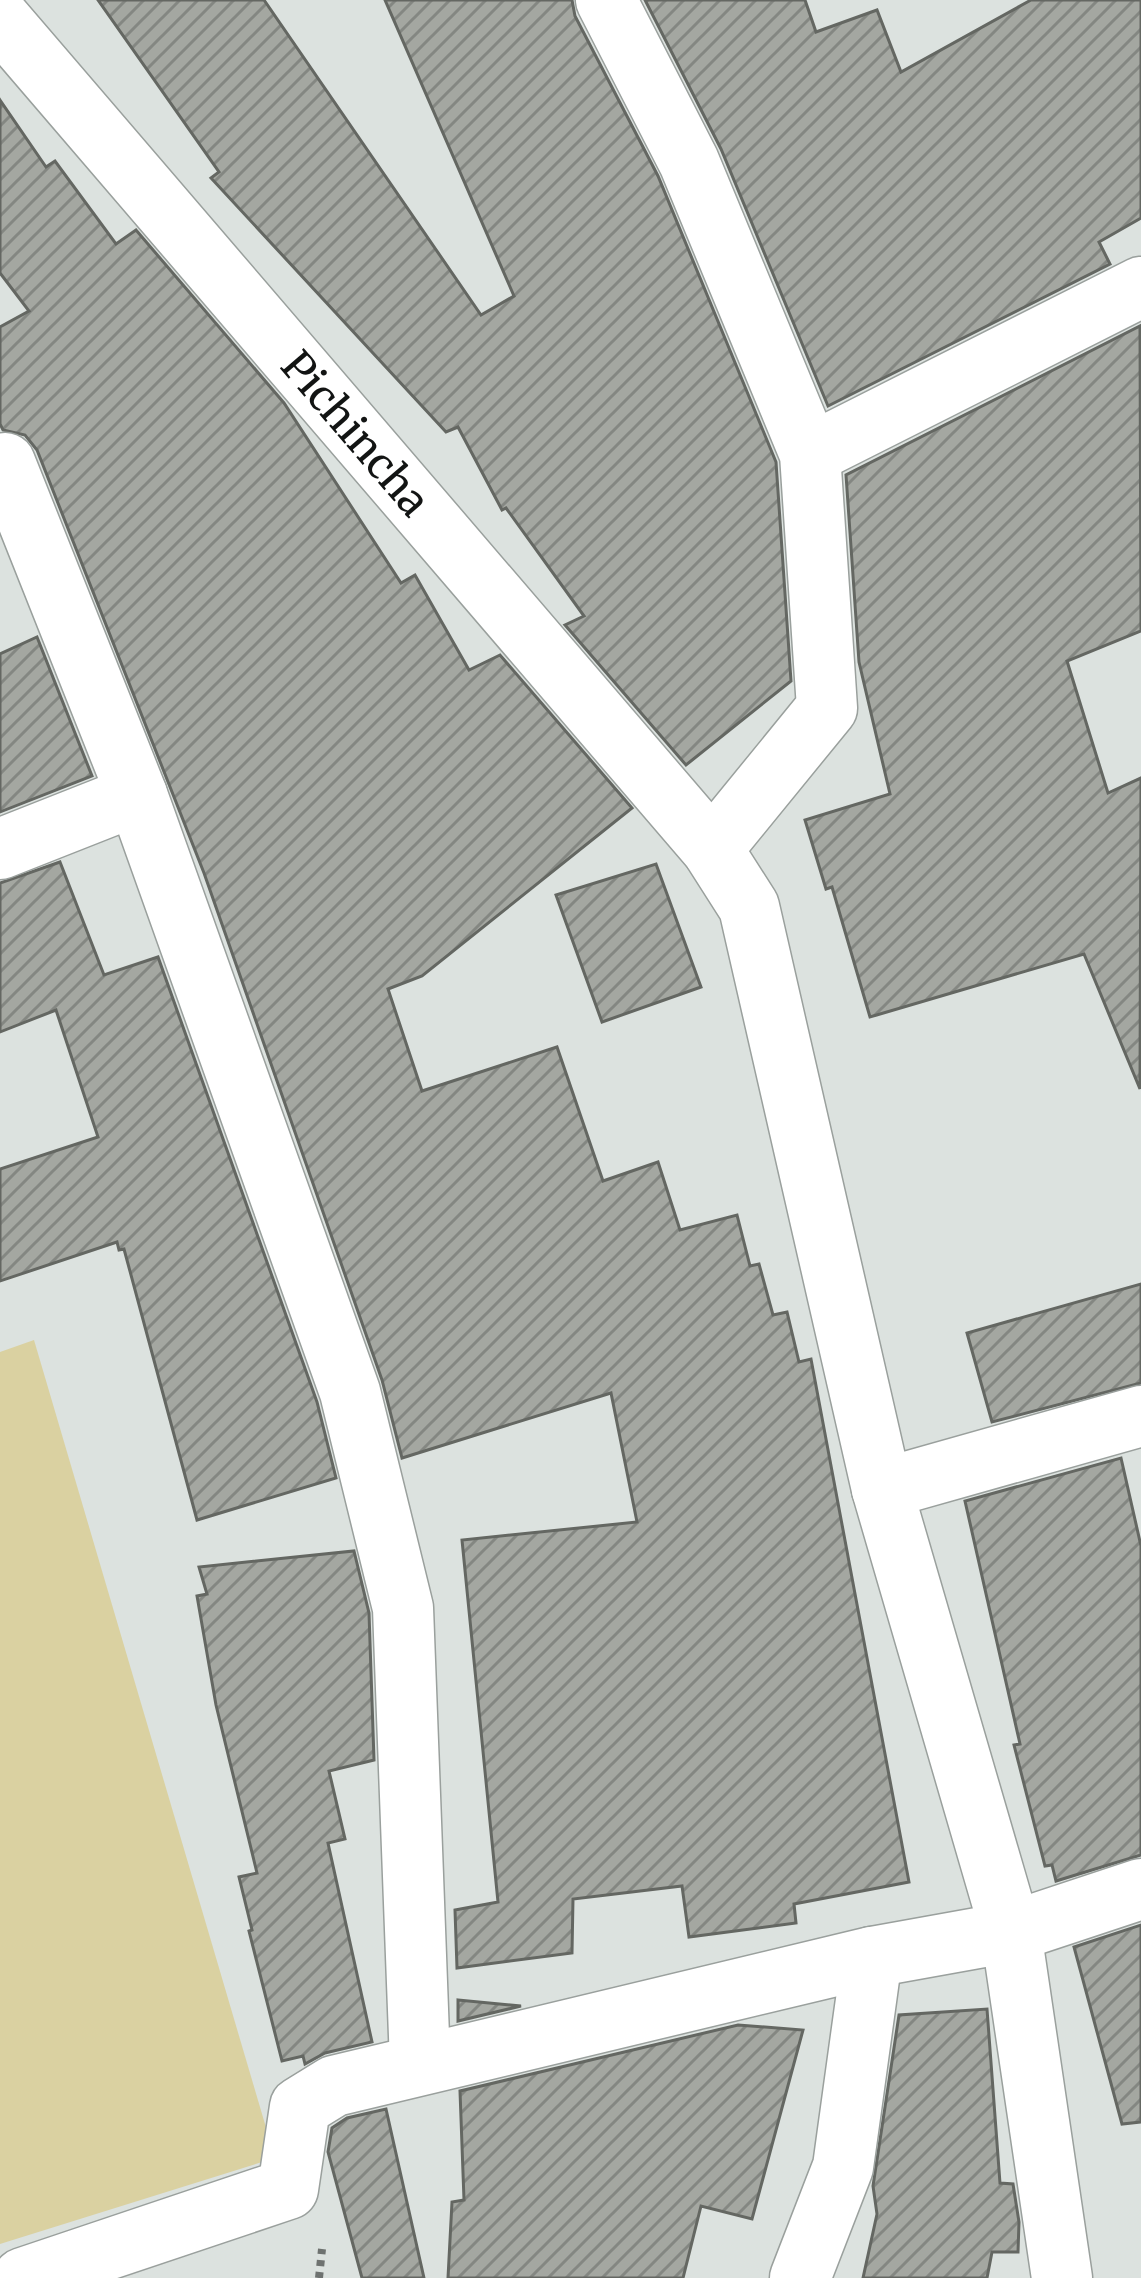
<svg xmlns="http://www.w3.org/2000/svg" width="1141" height="2278" font-family="Merriweather,serif">
<style>
.grass{fill:#dad1a1}
.building{fill:url(#building-hatch);stroke:#646762;stroke-width:3}
.lines{fill:none;stroke-linecap:round;stroke-linejoin:round}
.minor-casing{stroke:#9aa09d;stroke-width:63}
.path{stroke:#6e7270;stroke-width:8;stroke-dasharray:6 6;stroke-linecap:butt}
.minor{stroke:#fff;stroke-width:60}
.labels{text-anchor:middle;dominant-baseline:central;stroke-width:10;stroke-linejoin:round;paint-order:stroke}
.street-label{font-size:42px;fill:#121413;stroke:#fff}
</style>
<defs>
<pattern id="building-hatch" width="6" height="6" patternUnits="userSpaceOnUse" patternTransform="scale(3)"><rect width="6" height="6" fill="#a4a7a1"/><path d="M-1 1l2-2M0 6l6-6M5 7l2-2" fill="none" stroke="#848782"/></pattern>
</defs>
<rect width="100%" height="100%" fill="#dce2df"/>
<path class="grass" d="M 34,1340 L 275,2158 L 0,2244 L 0,1352 Z"/>
<g class="building">
<path d="M 98,0 L 264,0 L 481,315 L 514,296 L 385,0 L 572,0 L 575,16 L 658,176 L 776,462 L 791,681 L 686,765 L 565,625 L 584,616 L 506,508 L 502,510 L 458,427 L 446,432 L 211,178 L 219,172 Z"/>
<path d="M 645,0 L 805,0 L 816,32 L 877,10 L 901,72 L 1031,0 L 1141,0 L 1141,218 L 1099,242 L 1110,264 L 828,406 L 721,149 Z"/>
<path d="M 0,100 L 46,167 L 55,161 L 116,244 L 136,230 L 284,403 L 401,583 L 415,575 L 469,670 L 500,655 L 632,808 L 422,976 L 388,989 L 422,1091 L 557,1047 L 603,1181 L 658,1162 L 680,1230 L 737,1215 L 750,1266 L 759,1264 L 773,1315 L 787,1312 L 799,1362 L 811,1359 L 909,1882 L 794,1904 L 796,1923 L 689,1937 L 682,1886 L 573,1899 L 572,1953 L 457,1968 L 455,1910 L 498,1902 L 462,1540 L 637,1522 L 611,1393 L 402,1458 L 382,1380 L 204,873 L 37,450 L 25,435 L 3,430 L 0,424 L 0,327 L 29,311 L 0,273 Z"/>
<path d="M 1140,326 L 1141,631 L 1067,661 L 1108,793 L 1141,778 L 1140,1089 L 1084,954 L 870,1017 L 832,887 L 826,889 L 805,820 L 890,794 L 859,662 L 846,475 Z"/>
<path d="M 37,637 L 92,776 L 0,812 L 0,654 Z"/>
<path d="M 60,862 L 104,975 L 158,957 L 317,1402 L 336,1478 L 197,1520 L 124,1249 L 119,1250 L 117,1242 L 0,1281 L 0,1169 L 98,1137 L 56,1010 L 0,1032 L 0,883 Z"/>
<path d="M 656,864 L 701,987 L 602,1022 L 556,895 Z"/>
<path d="M 1141,1284 L 1141,1383 L 992,1422 L 967,1333 Z"/>
<path d="M 1121,1458 L 1141,1546 L 1141,1855 L 1056,1881 L 1052,1865 L 1045,1866 L 1014,1745 L 1020,1744 L 965,1501 Z"/>
<path d="M 354,1551 L 369,1613 L 374,1760 L 329,1771 L 345,1839 L 328,1843 L 372,2042 L 325,2053 L 305,2064 L 303,2056 L 282,2061 L 249,1931 L 252,1930 L 239,1877 L 257,1873 L 216,1705 L 197,1596 L 207,1594 L 199,1567 Z"/>
<path d="M 1141,1925 L 1141,2122 L 1122,2124 L 1074,1947 Z"/>
<path d="M 458,2000 L 521,2006 L 458,2021 Z"/>
<path d="M 987,2009 L 1000,2183 L 1013,2184 L 1019,2222 L 1018,2252 L 992,2252 L 987,2278 L 863,2278 L 877,2214 L 873,2186 L 899,2015 Z"/>
<path d="M 738,2025 L 803,2030 L 752,2219 L 701,2206 L 683,2278 L 448,2278 L 452,2202 L 464,2200 L 460,2091 Z"/>
<path d="M 386,2109 L 424,2278 L 362,2278 L 328,2152 L 332,2128 L 347,2118 Z"/>
</g>
<g class="lines">
<g class="minor-casing">
<g id="minor">
<path d="M 606,0 L 689,162 L 810,454 L 827,708 L 712,849"/>
<path id="s1" d="M 0,19 L 712,849 L 749,907 L 882,1489 L 1011,1932 L 1062,2278"/>
<path d="M 810,454 L 1141,287"/>
<path d="M 5,463 L 137,795 L 350,1392 L 403,1608 L 420,2063"/>
<path d="M 0,849 L 137,795"/>
<path d="M 882,1489 L 1141,1416"/>
<path d="M 23,2278 L 288,2189 L 300,2107 L 334,2086 L 872,1957 L 1011,1932 L 1141,1889"/>
<path d="M 800,2278 L 843,2167 L 872,1957"/>
</g>
</g>
<path class="path" d="M 319,2278 L 322,2249"/>
<use href="#minor" class="minor"/>
</g>
<g class="labels">
<g class="street-label">
<text stroke="none"><textPath href="#s1" startOffset="546">Pichincha</textPath></text>
</g>
</g>
</svg>
